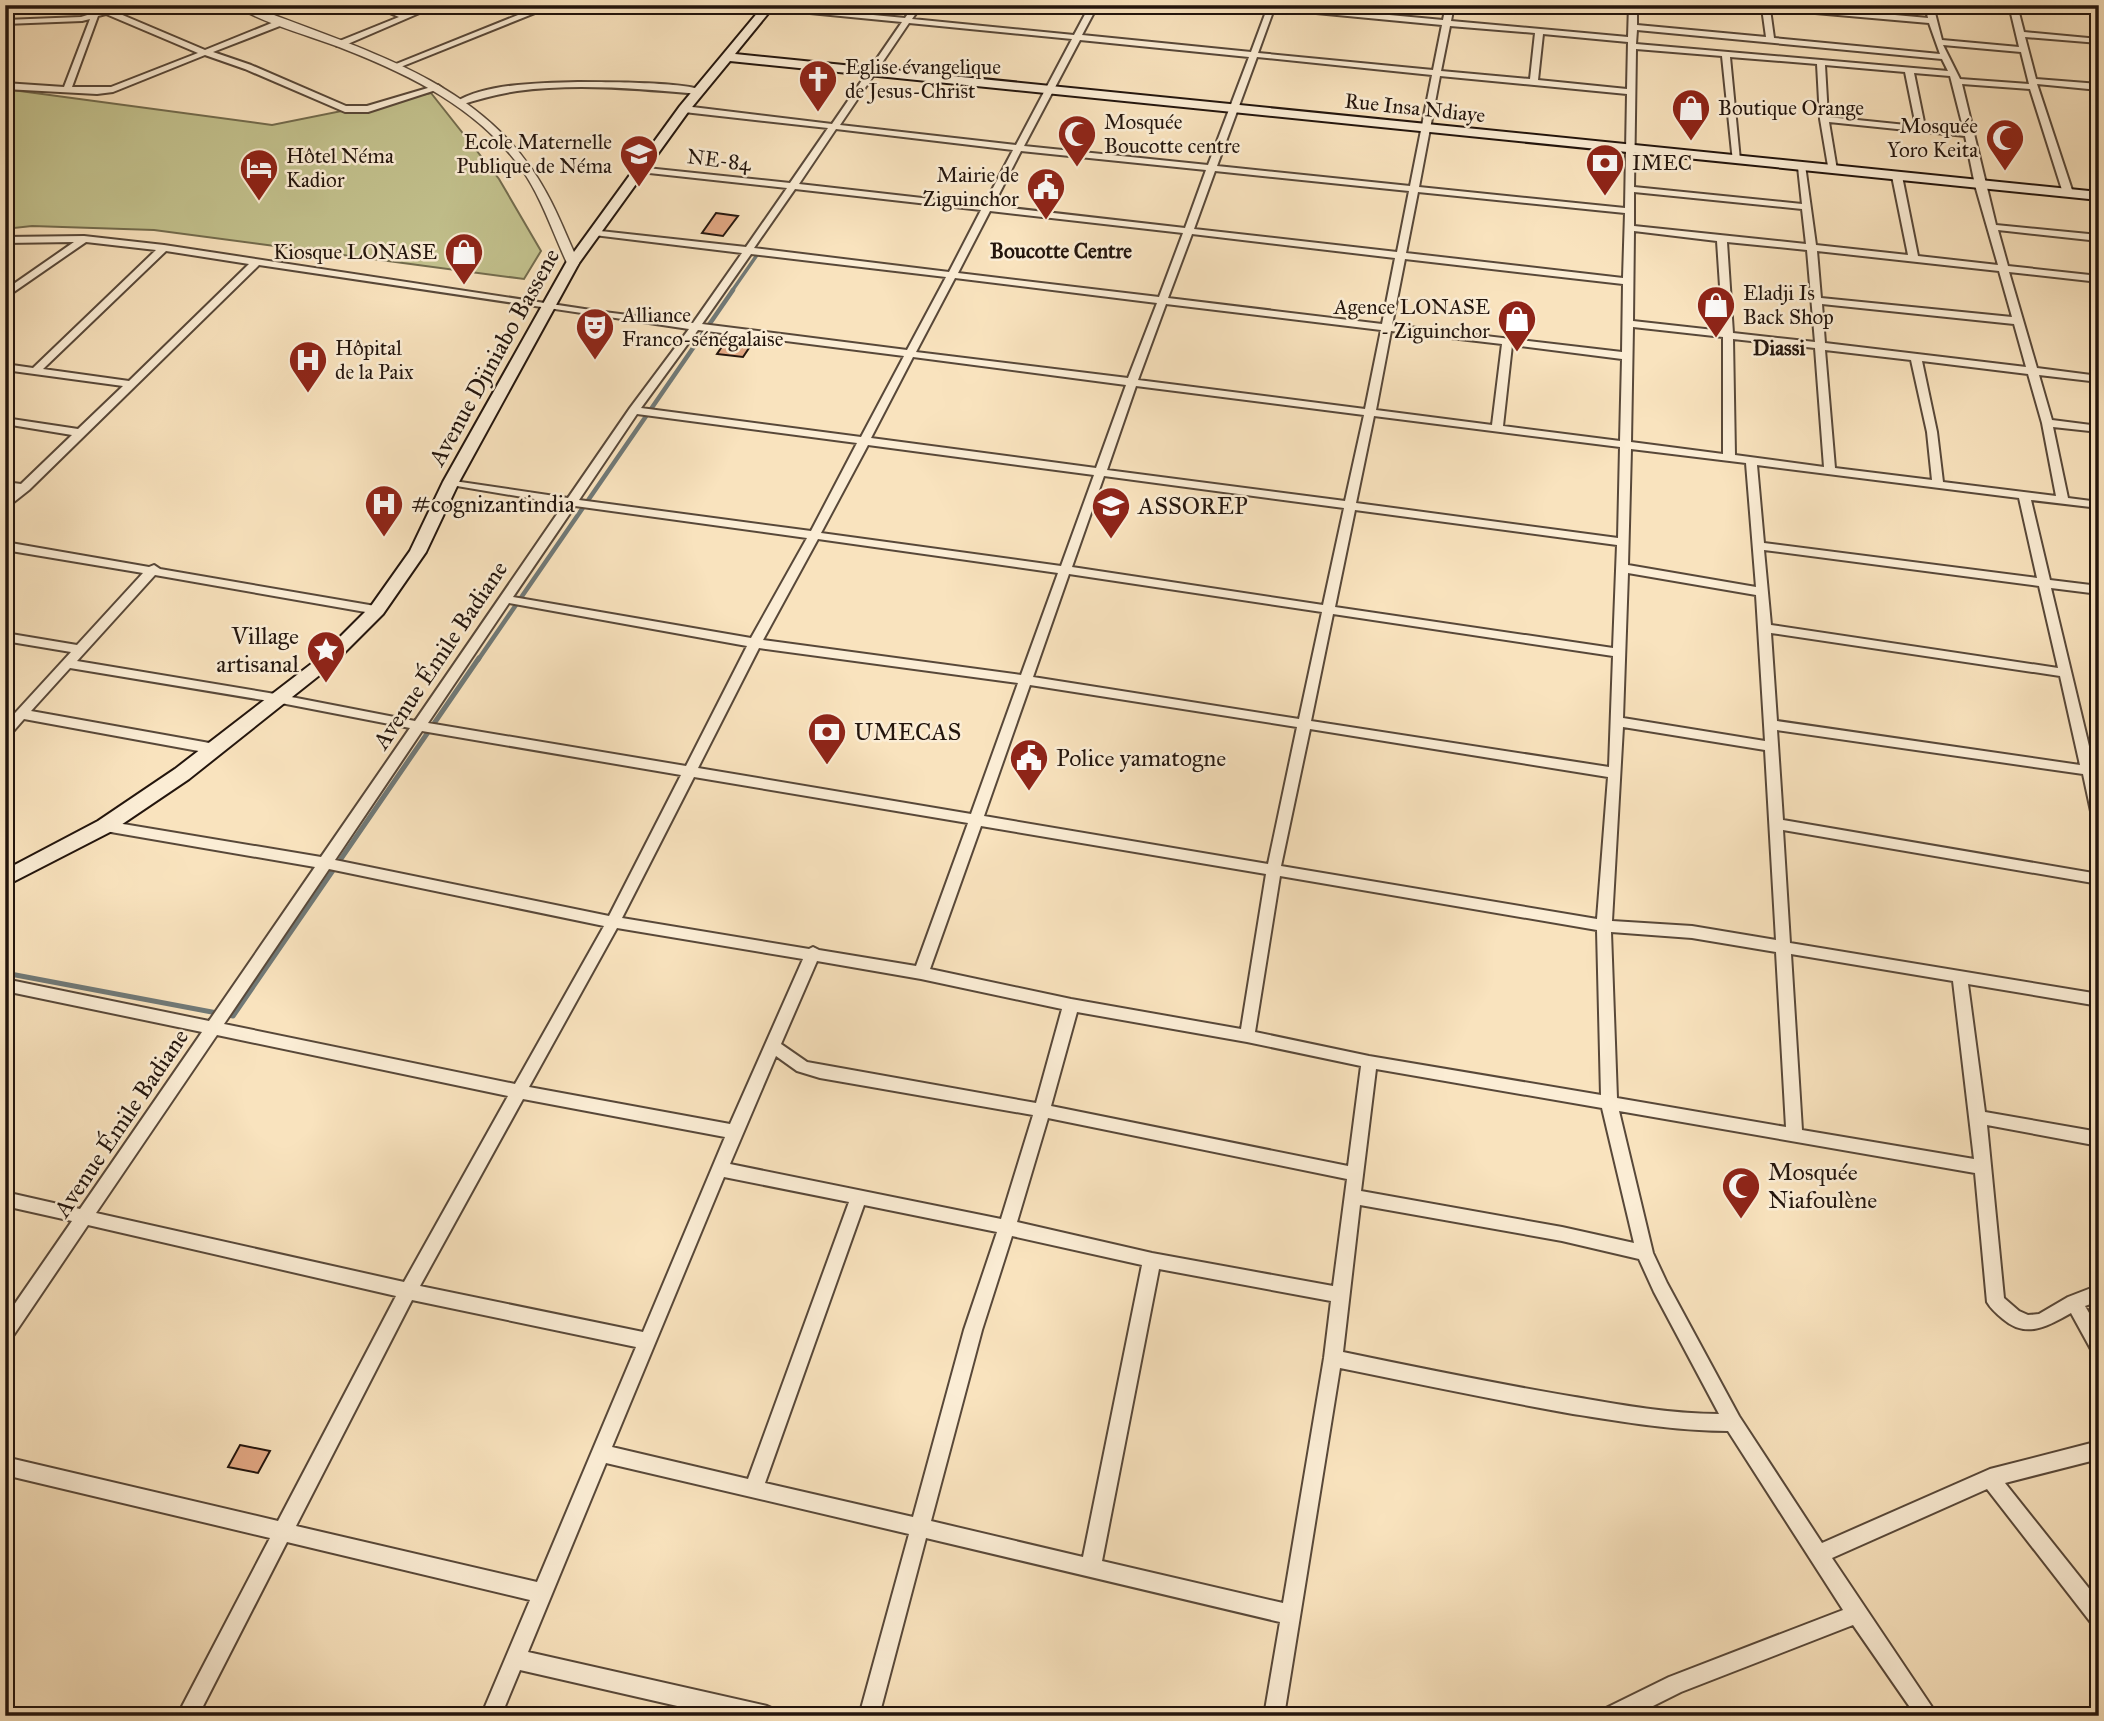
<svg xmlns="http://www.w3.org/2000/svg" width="2104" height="1721" font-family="'IM FELL Great Primer',serif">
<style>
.green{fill:#c3c28e;stroke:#736c4e;stroke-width:2}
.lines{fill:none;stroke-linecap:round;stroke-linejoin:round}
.stream-far2{stroke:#707977;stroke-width:3.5}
.stream-far1{stroke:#707977;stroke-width:4.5}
.stream{stroke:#707977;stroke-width:5}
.building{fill:#e3a884;stroke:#23150d;stroke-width:2}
.minor-casing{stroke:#584839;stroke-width:4}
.tertiary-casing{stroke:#584839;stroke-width:3}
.secondary-casing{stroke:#23150d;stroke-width:4}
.minor{fill:#fbedd5;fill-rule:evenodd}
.tertiary{fill:#fbedd5;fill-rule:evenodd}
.secondary{fill:#fbedd5;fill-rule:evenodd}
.labels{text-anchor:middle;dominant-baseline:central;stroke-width:5;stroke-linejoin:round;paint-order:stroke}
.far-poi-label{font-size:21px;fill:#23150d;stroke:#fbedd5;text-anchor:start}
.far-street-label{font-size:21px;fill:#23150d;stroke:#fbedd5}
.far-neighbourhood-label{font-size:21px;font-weight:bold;fill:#23150d;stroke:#fbedd5}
.street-label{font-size:24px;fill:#23150d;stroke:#fbedd5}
.poi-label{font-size:24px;fill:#23150d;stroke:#fbedd5;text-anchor:start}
</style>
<rect width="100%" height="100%" fill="#f9e3be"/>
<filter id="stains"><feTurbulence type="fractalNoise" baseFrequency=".00286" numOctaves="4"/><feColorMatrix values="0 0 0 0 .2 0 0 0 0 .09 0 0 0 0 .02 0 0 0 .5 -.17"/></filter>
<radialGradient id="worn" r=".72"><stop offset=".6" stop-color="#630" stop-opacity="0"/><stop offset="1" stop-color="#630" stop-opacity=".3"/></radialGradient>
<path class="green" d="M 5,89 L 272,125 L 431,93 L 499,179 L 541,251 L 524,279 L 154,230 L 32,226 L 5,229 Z"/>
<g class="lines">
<path class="stream-far2" d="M 732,291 L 757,255"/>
<path class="stream-far1" d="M 478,660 L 733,290"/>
<path class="stream" d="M 5,973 L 233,1016 L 479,658"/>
</g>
<g class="building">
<path d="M 716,213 L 738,216 L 723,236 L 702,233 Z"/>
<path d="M 725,342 L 751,345 L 743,357 L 717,354 Z"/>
<path d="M 240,1445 L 270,1451 L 258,1473 L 228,1467 Z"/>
</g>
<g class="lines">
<g class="minor-casing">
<g id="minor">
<path d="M 100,5 L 108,5 L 109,8 L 129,5 L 113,11 L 205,50 L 279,20 L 285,20 L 285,24 L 213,52 L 251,65 L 346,106 L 367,106 L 438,85 L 442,88 L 368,112 L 345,112 L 245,69 L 205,55 L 113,92 L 97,94 L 5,89 L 5,83 L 64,87 L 90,19 L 82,21 L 5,24 L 5,20 L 81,17 L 103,10 ZM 106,14 L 198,53 L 111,87 L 72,87 L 98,16 Z"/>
<path d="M 371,5 L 383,5 L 406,14 L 427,5 L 438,5 L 343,46 L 337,46 L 337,42 L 399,17 Z"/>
<path d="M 543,5 L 555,5 L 398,68 L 391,66 Z"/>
<path d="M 767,5 L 905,18 L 914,5 L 922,5 L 912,19 L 1074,35 L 1090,5 L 1098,5 L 1082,35 L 1251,52 L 1267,9 L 1250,5 L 1282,5 L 1443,20 L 1446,5 L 1454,5 L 1451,21 L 1628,37 L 1629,5 L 1637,5 L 1637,25 L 1766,37 L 1762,8 L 1752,5 L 1785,5 L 1928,18 L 1925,5 L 1933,5 L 1942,40 L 2019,47 L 2009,5 L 2017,5 L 2024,32 L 2099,39 L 2099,43 L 2025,37 L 2036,79 L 2099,84 L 2099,90 L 2037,84 L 2073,193 L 2071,195 L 2063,193 L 2030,89 L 1962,84 L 1996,225 L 2099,235 L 2099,241 L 1998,230 L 2008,266 L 2099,276 L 2099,282 L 2009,272 L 2037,368 L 2099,376 L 2099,382 L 2039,375 L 2052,420 L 2099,426 L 2099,432 L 2053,427 L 2068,498 L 2099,502 L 2099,508 L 2031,500 L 2050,580 L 2099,586 L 2099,594 L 2051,588 L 2094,767 L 2099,767 L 2099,777 L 2096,776 L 2099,786 L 2099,821 L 2092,816 L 2083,774 L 1777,730 L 1783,820 L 2099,874 L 2099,884 L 1783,830 L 1790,943 L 2099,994 L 2099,1006 L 1968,984 L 1985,1112 L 2099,1132 L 2099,1146 L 1987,1125 L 2004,1298 L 2019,1311 L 2028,1315 L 2039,1314 L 2068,1297 L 2099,1285 L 2099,1301 L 2085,1306 L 2099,1330 L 2099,1355 L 2093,1353 L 2071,1313 C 2048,1326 2026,1339 2003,1319 C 1997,1314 1991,1309 1987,1302 L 1975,1173 L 1619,1111 L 1653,1253 L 1667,1283 L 1739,1416 L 1822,1543 L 1990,1469 L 2099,1441 L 2099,1459 L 2005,1483 L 2099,1601 L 2099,1627 L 2092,1624 L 1987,1489 L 1832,1558 L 1938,1716 L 1916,1716 L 1853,1625 L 1681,1692 L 1633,1716 L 1601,1716 L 1604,1709 L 1669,1677 L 1843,1610 L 1728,1431 C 1676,1431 1625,1422 1573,1414 C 1495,1400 1418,1384 1340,1368 L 1284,1716 L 1264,1716 L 1280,1622 L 926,1538 L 879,1716 L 859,1716 L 909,1534 L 606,1463 L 528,1652 L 767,1706 L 774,1709 L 777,1716 L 721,1716 L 520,1670 L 501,1716 L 481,1716 L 530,1600 L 287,1542 L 198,1716 L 177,1716 L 270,1538 L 5,1475 L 5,1457 L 278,1521 L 396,1296 L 88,1225 L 11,1339 L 5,1341 L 5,1318 L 72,1221 L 5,1206 L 5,1192 L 80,1209 L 202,1032 L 5,991 L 5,979 L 209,1021 L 315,867 L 105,831 L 98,826 L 100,823 L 105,821 L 321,857 L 410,728 L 281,703 L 70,668 L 31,711 L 215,744 L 222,749 L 215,754 L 24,719 L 10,735 L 5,736 L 5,724 L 71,652 L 5,641 L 5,633 L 77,645 L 143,573 L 5,550 L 5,542 L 149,567 L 154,565 L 160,569 L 381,607 L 383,610 L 381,613 L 377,614 L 155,575 L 77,661 L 281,695 L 415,721 L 564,504 L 451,485 L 447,484 L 447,480 L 568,498 L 630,408 L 689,329 L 259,265 L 29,490 L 5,509 L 5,499 L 15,490 L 5,488 L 5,482 L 21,484 L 72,435 L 5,424 L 5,418 L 78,429 L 123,386 L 5,370 L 5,364 L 33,368 L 156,250 L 86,242 L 5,298 L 5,290 L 74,242 L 5,243 L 5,237 L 84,236 L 164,245 L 604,312 L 693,323 L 742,253 L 594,235 L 589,232 L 591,230 L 746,247 L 787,188 L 640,172 L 635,169 L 637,167 L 790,183 L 828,128 L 684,112 L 680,109 L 684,106 L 832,124 L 902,22 L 769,9 L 765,7 ZM 1274,9 L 1442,25 L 1433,70 L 1258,53 ZM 1770,9 L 1929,23 L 1940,54 L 1774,38 ZM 909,23 L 1072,39 L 1016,145 L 840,125 ZM 1450,26 L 1535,33 L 1530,79 L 1441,71 ZM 1637,30 L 1942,59 L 1948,71 L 1636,44 ZM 1543,34 L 1628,42 L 1627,89 L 1538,80 ZM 1080,40 L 1249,57 L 1208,165 L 1024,146 ZM 1943,45 L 2021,52 L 2029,84 L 1960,79 ZM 1636,49 L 1722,56 L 1733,162 L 1740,160 L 1730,57 L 1817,64 L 1820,119 L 1829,172 L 1837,170 L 1829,122 L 1965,136 L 1975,185 L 1998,265 L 1918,256 L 1902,176 L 1897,173 L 1892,176 L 1908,255 L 1816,245 L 1805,165 L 1798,167 L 1802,204 L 1634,187 ZM 1257,57 L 1432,75 L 1410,186 L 1217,166 ZM 1825,65 L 1905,72 L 1916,126 L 1828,117 ZM 1914,73 L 1950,76 L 1964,131 L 1925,127 ZM 1440,76 L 1627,94 L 1625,208 L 1419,187 ZM 836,129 L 1013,150 L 984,205 L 799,184 ZM 1021,151 L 1206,170 L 1185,228 L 993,206 ZM 1215,171 L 1409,191 L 1397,252 L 1194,229 ZM 795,189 L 981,210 L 949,272 L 754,248 ZM 1418,192 L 1625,213 L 1623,278 L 1406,253 ZM 1634,192 L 1802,209 L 1806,244 L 1634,226 ZM 990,211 L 1183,233 L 1159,297 L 958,273 ZM 1634,231 L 1717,241 L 1723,331 L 1633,321 ZM 1192,234 L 1395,258 L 1382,324 L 1168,298 ZM 1727,242 L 1807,250 L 1815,342 L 1733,333 ZM 166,251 L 249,264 L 129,381 L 43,369 ZM 1817,251 L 1999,271 L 2012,317 L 1821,298 ZM 751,254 L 946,277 L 907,350 L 702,324 ZM 1405,259 L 1623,284 L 1622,352 L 1392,325 ZM 955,278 L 1157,303 L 1128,378 L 916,352 ZM 1166,304 L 1381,330 L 1365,409 L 1138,380 ZM 1822,304 L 2014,324 L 2026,367 L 1825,343 ZM 1633,327 L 1723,337 L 1723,454 L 1631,442 ZM 698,330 L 904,356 L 861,437 L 641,408 ZM 1391,331 L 1502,344 L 1492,425 L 1376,410 ZM 1733,339 L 1815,348 L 1824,467 L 1735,455 ZM 1512,345 L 1622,359 L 1620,441 L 1503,426 ZM 1825,350 L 1911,360 L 1927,432 L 1932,480 L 1835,468 ZM 913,357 L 1126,385 L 1096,468 L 871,438 ZM 1922,361 L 2028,374 L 2042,423 L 2056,496 L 1943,482 L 1937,432 ZM 1136,386 L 1364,415 L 1345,501 L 1107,470 ZM 637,414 L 857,443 L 811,531 L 579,500 ZM 1374,416 L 1620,447 L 1618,538 L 1356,503 ZM 868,445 L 1094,475 L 1061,566 L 821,533 ZM 1631,449 L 1746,463 L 1756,587 L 1628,565 ZM 1757,465 L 2019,498 L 2037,578 L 1764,543 ZM 1104,476 L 1344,508 L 1323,605 L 1072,567 ZM 575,506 L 807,538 L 751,638 L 513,597 ZM 1355,510 L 1617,545 L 1613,648 L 1335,607 ZM 818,539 L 1058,573 L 1021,675 L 763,640 ZM 1764,550 L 2039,586 L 2058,668 L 1771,625 ZM 1628,573 L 1756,595 L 1765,741 L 1623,718 ZM 1069,574 L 1322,612 L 1299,719 L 1033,677 ZM 509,603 L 747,646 L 686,766 L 428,723 ZM 1333,614 L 1613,656 L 1609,767 L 1311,721 ZM 1771,633 L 2060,676 L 2080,765 L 1777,721 ZM 759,648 L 1018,683 L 971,814 L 698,768 ZM 1030,685 L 1297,727 L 1268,864 L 984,816 ZM 1623,727 L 1765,750 L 1776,940 L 1692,926 L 1612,921 ZM 1310,729 L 1608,777 L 1597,919 L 1281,866 ZM 422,731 L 681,775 L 609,916 L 335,860 ZM 694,777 L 968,823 L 916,966 L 819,950 L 813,947 L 809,949 L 622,918 ZM 981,826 L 1266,874 L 1241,1029 L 1071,999 L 930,969 ZM 329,869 L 604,926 L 515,1084 L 224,1024 ZM 1280,876 L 1597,930 L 1601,1095 L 1369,1056 L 1255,1032 ZM 617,928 L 803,959 L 730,1124 L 529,1087 ZM 1611,932 L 1692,938 L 1776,952 L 1786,1127 L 1617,1098 ZM 1791,954 L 1953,981 L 1974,1159 L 1802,1130 ZM 817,961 L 921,979 L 1062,1009 L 1036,1103 L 807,1062 L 781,1044 ZM 1077,1012 L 1247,1042 L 1361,1066 L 1348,1166 L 1051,1106 ZM 217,1035 L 508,1096 L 404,1282 L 96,1213 ZM 776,1056 L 797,1071 L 820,1078 L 1033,1115 L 1001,1219 L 730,1164 ZM 1376,1069 L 1602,1108 L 1634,1243 L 1562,1227 L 1361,1191 ZM 523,1099 L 725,1137 L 643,1332 L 420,1286 ZM 1048,1118 L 1347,1179 L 1333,1286 L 1152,1253 L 1017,1222 ZM 724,1177 L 849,1202 L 748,1479 L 612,1447 ZM 864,1205 L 997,1232 L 964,1330 L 913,1517 L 765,1483 ZM 1360,1205 L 1562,1241 L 1639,1259 L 1654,1292 L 1719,1414 C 1670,1414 1622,1405 1575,1397 C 1497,1384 1420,1368 1343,1352 ZM 1012,1236 L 1142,1265 L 1083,1557 L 931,1521 L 982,1330 ZM 1159,1269 L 1331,1301 L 1324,1358 L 1283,1603 L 1102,1561 ZM 412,1300 L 636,1347 L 537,1582 L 296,1526 Z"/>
<path d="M 2056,5 L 2099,7 L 2099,11 L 2060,7 Z"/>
<path d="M 578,82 C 602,82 689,82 704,91 L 700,94 C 640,89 578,83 517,91 C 498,94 479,99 460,105 L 456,102 C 486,83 543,83 578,82 Z"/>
</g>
</g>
<g class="tertiary-casing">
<path id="tertiary" d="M 235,5 L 249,5 C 349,46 466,74 531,168 C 552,197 564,231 579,263 L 577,266 L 567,263 C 553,233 542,199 523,171 C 479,108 409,74 339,47 C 310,36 259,22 235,5 Z"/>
</g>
<g class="secondary-casing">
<path id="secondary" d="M 764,5 L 775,5 L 735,54 L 2099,192 L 2099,200 L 730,61 L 688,112 L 579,263 L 459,482 L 426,552 L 383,614 L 331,666 L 189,779 L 112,831 L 5,886 L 5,870 L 98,821 L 175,769 L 319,658 L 371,606 L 410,551 L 443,482 L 566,263 L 680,106 Z"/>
</g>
<use href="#minor" class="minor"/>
<use href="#tertiary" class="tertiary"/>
<use href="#secondary" class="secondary"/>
</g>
<defs>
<g id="church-pin" transform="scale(2.0125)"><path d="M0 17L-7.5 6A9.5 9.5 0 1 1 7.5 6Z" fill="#8f2418" stroke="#fbedd5"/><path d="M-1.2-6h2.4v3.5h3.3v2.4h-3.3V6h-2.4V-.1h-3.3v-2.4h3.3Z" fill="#fff"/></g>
<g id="shop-pin" transform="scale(2.0125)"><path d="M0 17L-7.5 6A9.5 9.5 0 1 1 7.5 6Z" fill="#8f2418" stroke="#fbedd5"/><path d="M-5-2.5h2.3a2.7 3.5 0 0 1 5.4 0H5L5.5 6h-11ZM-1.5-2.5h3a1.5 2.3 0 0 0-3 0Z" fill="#fff"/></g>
<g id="mosque-pin" transform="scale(2.0125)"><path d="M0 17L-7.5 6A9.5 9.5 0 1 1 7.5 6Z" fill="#8f2418" stroke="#fbedd5"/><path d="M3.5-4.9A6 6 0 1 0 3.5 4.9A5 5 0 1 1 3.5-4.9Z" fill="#fff"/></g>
<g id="school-pin" transform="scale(2.0125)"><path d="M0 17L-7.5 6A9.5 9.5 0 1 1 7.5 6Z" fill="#8f2418" stroke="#fbedd5"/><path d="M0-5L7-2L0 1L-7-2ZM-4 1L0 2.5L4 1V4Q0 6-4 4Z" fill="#fff"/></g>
<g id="bank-pin" transform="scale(2.0125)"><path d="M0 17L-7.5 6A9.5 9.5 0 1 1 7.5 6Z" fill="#8f2418" stroke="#fbedd5"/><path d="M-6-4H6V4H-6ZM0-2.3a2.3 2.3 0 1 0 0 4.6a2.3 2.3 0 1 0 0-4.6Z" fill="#fff"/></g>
<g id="hotel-pin" transform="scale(2.0125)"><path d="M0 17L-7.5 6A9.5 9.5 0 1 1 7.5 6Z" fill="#8f2418" stroke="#fbedd5"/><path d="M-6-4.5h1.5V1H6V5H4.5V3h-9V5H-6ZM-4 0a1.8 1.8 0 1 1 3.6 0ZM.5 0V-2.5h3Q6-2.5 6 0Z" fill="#fff"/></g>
<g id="civic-pin" transform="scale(2.0125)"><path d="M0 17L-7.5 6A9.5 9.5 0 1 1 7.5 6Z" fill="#8f2418" stroke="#fbedd5"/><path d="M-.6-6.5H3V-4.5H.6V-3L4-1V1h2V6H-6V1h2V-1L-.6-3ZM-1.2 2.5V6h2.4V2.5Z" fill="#fff"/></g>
<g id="theatre-pin" transform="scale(2.0125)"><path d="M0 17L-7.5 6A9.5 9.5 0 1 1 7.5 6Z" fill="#8f2418" stroke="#fbedd5"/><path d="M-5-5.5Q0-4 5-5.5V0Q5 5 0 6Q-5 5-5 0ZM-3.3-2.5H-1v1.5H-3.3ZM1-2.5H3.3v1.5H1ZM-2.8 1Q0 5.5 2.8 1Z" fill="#fff"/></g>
<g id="hospital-pin" transform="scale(2.0125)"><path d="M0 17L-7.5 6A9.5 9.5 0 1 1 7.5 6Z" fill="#8f2418" stroke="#fbedd5"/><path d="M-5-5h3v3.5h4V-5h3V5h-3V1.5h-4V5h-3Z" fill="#fff"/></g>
<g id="sight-pin" transform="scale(2.0125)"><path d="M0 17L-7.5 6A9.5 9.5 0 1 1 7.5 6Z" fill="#8f2418" stroke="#fbedd5"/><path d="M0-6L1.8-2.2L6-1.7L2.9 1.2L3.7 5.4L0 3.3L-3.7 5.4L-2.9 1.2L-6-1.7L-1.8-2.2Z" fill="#fff"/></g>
</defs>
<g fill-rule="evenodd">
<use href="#church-pin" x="818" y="79"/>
<use href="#shop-pin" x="1691" y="108"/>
<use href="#mosque-pin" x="1077" y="134"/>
<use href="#mosque-pin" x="2005" y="138"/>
<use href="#school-pin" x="639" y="154"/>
<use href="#bank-pin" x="1605" y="163"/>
<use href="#hotel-pin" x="259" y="168"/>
<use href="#civic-pin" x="1046" y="187"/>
<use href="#shop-pin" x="464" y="252"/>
<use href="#shop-pin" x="1716" y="305"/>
<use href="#shop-pin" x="1517" y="319"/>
<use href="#theatre-pin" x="595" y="327"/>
<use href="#hospital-pin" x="308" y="360"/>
<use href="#hospital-pin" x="384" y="504"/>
<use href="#school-pin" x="1111" y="506"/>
<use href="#sight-pin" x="326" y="650"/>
<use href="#bank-pin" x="827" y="732"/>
<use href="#civic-pin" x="1029" y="758"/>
<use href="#mosque-pin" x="1741" y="1186"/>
</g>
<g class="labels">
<g class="far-poi-label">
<text x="845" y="67">Eglise évangelique<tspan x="845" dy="24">de Jesus-Christ</tspan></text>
<text x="1718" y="108">Boutique Orange</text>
<text x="1104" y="122">Mosquée<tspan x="1104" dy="24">Boucotte centre</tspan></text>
<text x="1978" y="126" text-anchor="end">Mosquée<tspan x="1978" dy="24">Yoro Keita</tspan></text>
<text x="612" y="142" text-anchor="end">Ecole Maternelle<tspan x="612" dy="24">Publique de Néma</tspan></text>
<text x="286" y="156">Hôtel Néma<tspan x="286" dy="24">Kadior</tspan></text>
<text x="1632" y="163">IMEC</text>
<text x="1019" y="175" text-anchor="end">Mairie de<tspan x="1019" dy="24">Ziguinchor</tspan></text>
<text x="437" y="252" text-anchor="end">Kiosque LONASE</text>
<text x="1743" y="293">Eladji Is<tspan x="1743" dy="24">Back Shop</tspan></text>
<text x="1490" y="307" text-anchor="end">Agence LONASE<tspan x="1490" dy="24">- Ziguinchor</tspan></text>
<text x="622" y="315">Alliance<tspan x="622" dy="24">Franco-sénégalaise</tspan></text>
<text x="335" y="348">Hôpital<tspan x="335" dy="24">de la Paix</tspan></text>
</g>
<g class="far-street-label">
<text transform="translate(1415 108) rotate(6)">Rue Insa Ndiaye</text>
<text transform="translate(719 160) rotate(7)">NE-84</text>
</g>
<g class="far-neighbourhood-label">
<text x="1061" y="251">Boucotte Centre</text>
<text x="1779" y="348">Diassi</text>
</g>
<g class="street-label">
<text transform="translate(494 357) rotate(-61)">Avenue Djiniabo Bassene</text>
<text transform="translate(440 655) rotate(-56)">Avenue Émile Badiane</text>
<text transform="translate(121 1123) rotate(-56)">Avenue Émile Badiane</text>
</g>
<g class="poi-label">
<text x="411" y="504">#cognizantindia</text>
<text x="1138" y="506">ASSOREP</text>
<text x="299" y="636" text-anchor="end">Village<tspan x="299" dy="28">artisanal</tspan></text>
<text x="854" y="732">UMECAS</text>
<text x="1056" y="758">Police yamatogne</text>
<text x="1768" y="1172">Mosquée<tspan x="1768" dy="28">Niafoulène</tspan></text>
</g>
</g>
<rect width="2104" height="1721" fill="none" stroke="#f9e3be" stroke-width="28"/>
<rect x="7" y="7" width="2090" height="1707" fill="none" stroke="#23150d" stroke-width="3.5"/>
<rect x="14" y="14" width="2076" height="1693" fill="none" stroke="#23150d" stroke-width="2"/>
<rect width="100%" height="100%" filter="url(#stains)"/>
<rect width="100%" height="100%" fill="url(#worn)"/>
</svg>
